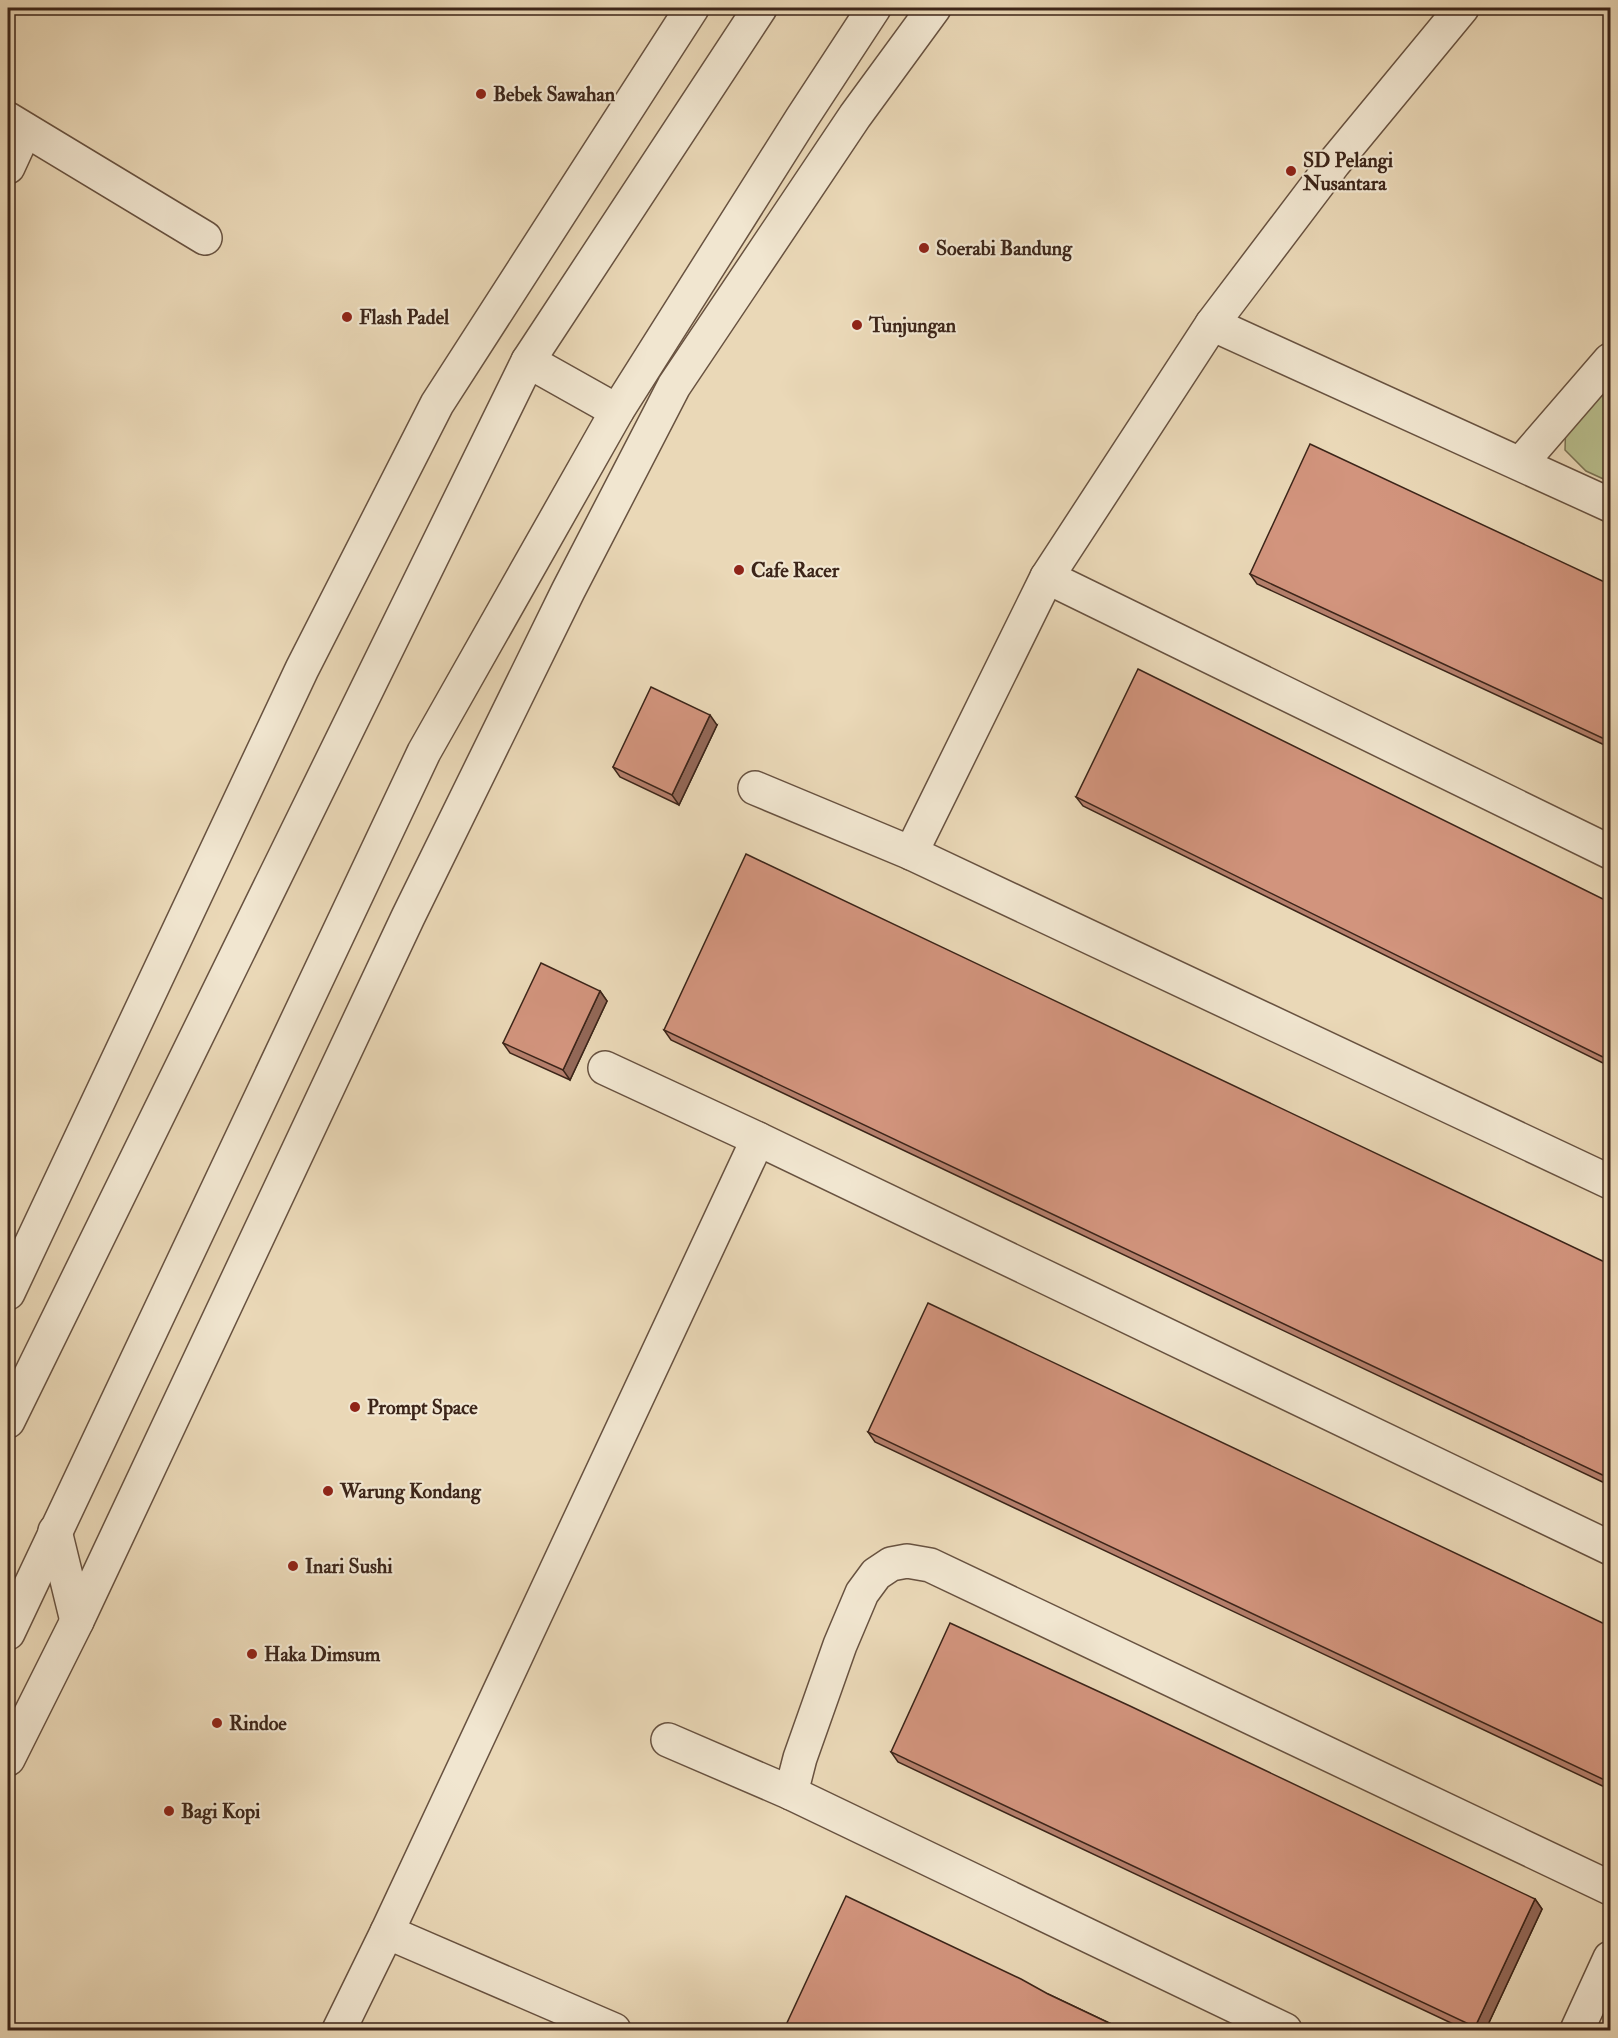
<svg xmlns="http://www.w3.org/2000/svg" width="1618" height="2038" font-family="'IM FELL Double Pica',serif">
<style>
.green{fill:#b8be8d;stroke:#7a7253;stroke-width:1.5}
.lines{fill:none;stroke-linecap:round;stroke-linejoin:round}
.minor-casing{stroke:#685240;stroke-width:36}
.tertiary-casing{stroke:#685240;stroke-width:36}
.minor{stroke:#f1e6d0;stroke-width:33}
.tertiary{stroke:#f1e6d0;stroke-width:33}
.wall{fill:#b57f6c;stroke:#3c2519;stroke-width:1.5}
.shaded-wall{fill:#936858;stroke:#3c2519;stroke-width:1.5}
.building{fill:#d2947d;stroke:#3c2519;stroke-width:1.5}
.poi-dot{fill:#8f2418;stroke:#f1e6d0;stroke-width:2}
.labels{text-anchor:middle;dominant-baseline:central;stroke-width:4.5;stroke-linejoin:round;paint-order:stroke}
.poi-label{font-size:20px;font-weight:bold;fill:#3c2519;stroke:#f1e6d0;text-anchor:start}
</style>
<rect width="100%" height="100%" fill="#ead8b7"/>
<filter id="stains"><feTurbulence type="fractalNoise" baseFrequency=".00333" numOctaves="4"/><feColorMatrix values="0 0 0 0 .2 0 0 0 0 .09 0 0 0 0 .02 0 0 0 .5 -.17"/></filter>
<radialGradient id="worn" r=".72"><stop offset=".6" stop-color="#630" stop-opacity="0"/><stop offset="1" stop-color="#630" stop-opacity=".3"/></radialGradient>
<path class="green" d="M 1610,353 L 1610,482 L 1586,471 L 1565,450 L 1566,417 Z"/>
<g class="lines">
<g class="minor-casing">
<g id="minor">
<path d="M 8,119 L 205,238"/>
<path d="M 8,167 L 25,130"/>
<path d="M 1212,324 L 1610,505"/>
<path d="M 1521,463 L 1610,360"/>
<path d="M 1047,577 L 1610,852"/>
<path d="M 755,788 L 911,853 L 1610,1182"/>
<path d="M 911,853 L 1047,577 L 1212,324 L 1334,163 L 1462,8"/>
<path d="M 605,1068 L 758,1139 L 1610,1548"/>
<path d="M 8,1293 L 302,669 L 437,404 L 692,8"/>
<path d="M 668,1740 L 791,1793"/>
<path d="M 8,1759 L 77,1621 L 408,917 L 568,591 L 674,386 L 855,116 L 934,8"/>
<path d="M 387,1932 L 614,2030"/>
<path d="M 339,2030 L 387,1932 L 758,1139"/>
<path d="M 1285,2030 L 791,1793 L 800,1758 L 840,1645 L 862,1593 L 876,1574 L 891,1564 L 907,1561 L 930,1565 L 1610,1888"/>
<path d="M 1577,2030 L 1610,1958"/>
</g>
</g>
<g class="tertiary-casing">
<g id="tertiary">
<path d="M 528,361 L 617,411"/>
<path d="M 8,1421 L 528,361 L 760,8"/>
<path d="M 55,1531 L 77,1621"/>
<path d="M 8,1633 L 424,752 L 617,411 L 802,118 L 874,8"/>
</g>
</g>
<use href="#minor" class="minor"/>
<use href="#tertiary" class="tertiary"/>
</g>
<g class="wall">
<path d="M 1250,574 L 1611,585 L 1611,748 L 1257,584 Z"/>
<path d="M 717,725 L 679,805 L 620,777 L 613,767 Z"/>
<path d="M 1076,797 L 1611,903 L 1611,1067 L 1083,806 Z"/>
<path d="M 600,991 L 607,1001 L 570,1080 L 510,1053 L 503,1043 Z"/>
<path d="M 664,1030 L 1611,1265 L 1611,1486 L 671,1040 Z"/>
<path d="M 868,1432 L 1611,1627 L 1611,1790 L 875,1442 Z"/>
<path d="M 891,1752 L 1535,1899 L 1542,1909 L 1485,2031 L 1468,2031 L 898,1762 Z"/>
<path d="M 1048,1994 L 1126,2031 L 790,2031 L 786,2025 Z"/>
</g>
<g class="shaded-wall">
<path d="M 710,715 L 717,725 L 679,805 L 672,795 Z"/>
<path d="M 600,991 L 607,1001 L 570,1080 L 563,1070 Z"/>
<path d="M 1535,1899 L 1542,1909 L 1485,2031 L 1477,2031 L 1475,2027 Z"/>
</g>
<g class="building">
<path d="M 1310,444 L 1611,585 L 1611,742 L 1250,574 Z"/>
<path d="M 1138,669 L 1611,903 L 1611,1061 L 1076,797 Z"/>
<path d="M 651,687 L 710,715 L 672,795 L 613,767 Z"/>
<path d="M 746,854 L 1611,1265 L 1611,1479 L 664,1030 Z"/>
<path d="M 541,963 L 600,991 L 563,1070 L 503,1043 Z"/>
<path d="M 928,1303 L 1611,1627 L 1611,1783 L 868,1432 Z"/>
<path d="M 950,1623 L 1130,1706 L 1535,1899 L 1475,2027 L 891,1752 Z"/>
<path d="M 846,1896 L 1021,1979 L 1048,1994 L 1126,2031 L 798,2031 L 786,2025 Z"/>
</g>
<g class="poi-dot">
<circle cx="481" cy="94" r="6"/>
<circle cx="1291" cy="171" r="6"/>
<circle cx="924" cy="248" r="6"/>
<circle cx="347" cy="317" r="6"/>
<circle cx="857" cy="325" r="6"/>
<circle cx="739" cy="570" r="6"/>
<circle cx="355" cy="1407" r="6"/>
<circle cx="328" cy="1491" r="6"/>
<circle cx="293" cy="1566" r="6"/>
<circle cx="252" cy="1654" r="6"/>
<circle cx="217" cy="1723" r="6"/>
<circle cx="169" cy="1811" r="6"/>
</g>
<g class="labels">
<g class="poi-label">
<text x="493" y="94">Bebek Sawahan</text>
<text x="1303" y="160">SD Pelangi<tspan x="1303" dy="23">Nusantara</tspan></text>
<text x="936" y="248">Soerabi Bandung</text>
<text x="359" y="317">Flash Padel</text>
<text x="869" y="325">Tunjungan</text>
<text x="751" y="570">Cafe Racer</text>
<text x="367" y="1407">Prompt Space</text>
<text x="340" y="1491">Warung Kondang</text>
<text x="305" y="1566">Inari Sushi</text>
<text x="264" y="1654">Haka Dimsum</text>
<text x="229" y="1723">Rindoe</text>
<text x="181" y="1811">Bagi Kopi</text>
</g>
</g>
<rect width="1618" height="2038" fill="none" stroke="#ead8b7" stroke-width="30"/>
<rect x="9" y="9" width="1600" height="2020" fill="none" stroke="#3c2519" stroke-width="3"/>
<rect x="15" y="15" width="1588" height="2008" fill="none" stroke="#3c2519" stroke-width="1.5"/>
<rect width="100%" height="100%" filter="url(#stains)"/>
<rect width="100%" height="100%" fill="url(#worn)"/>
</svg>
